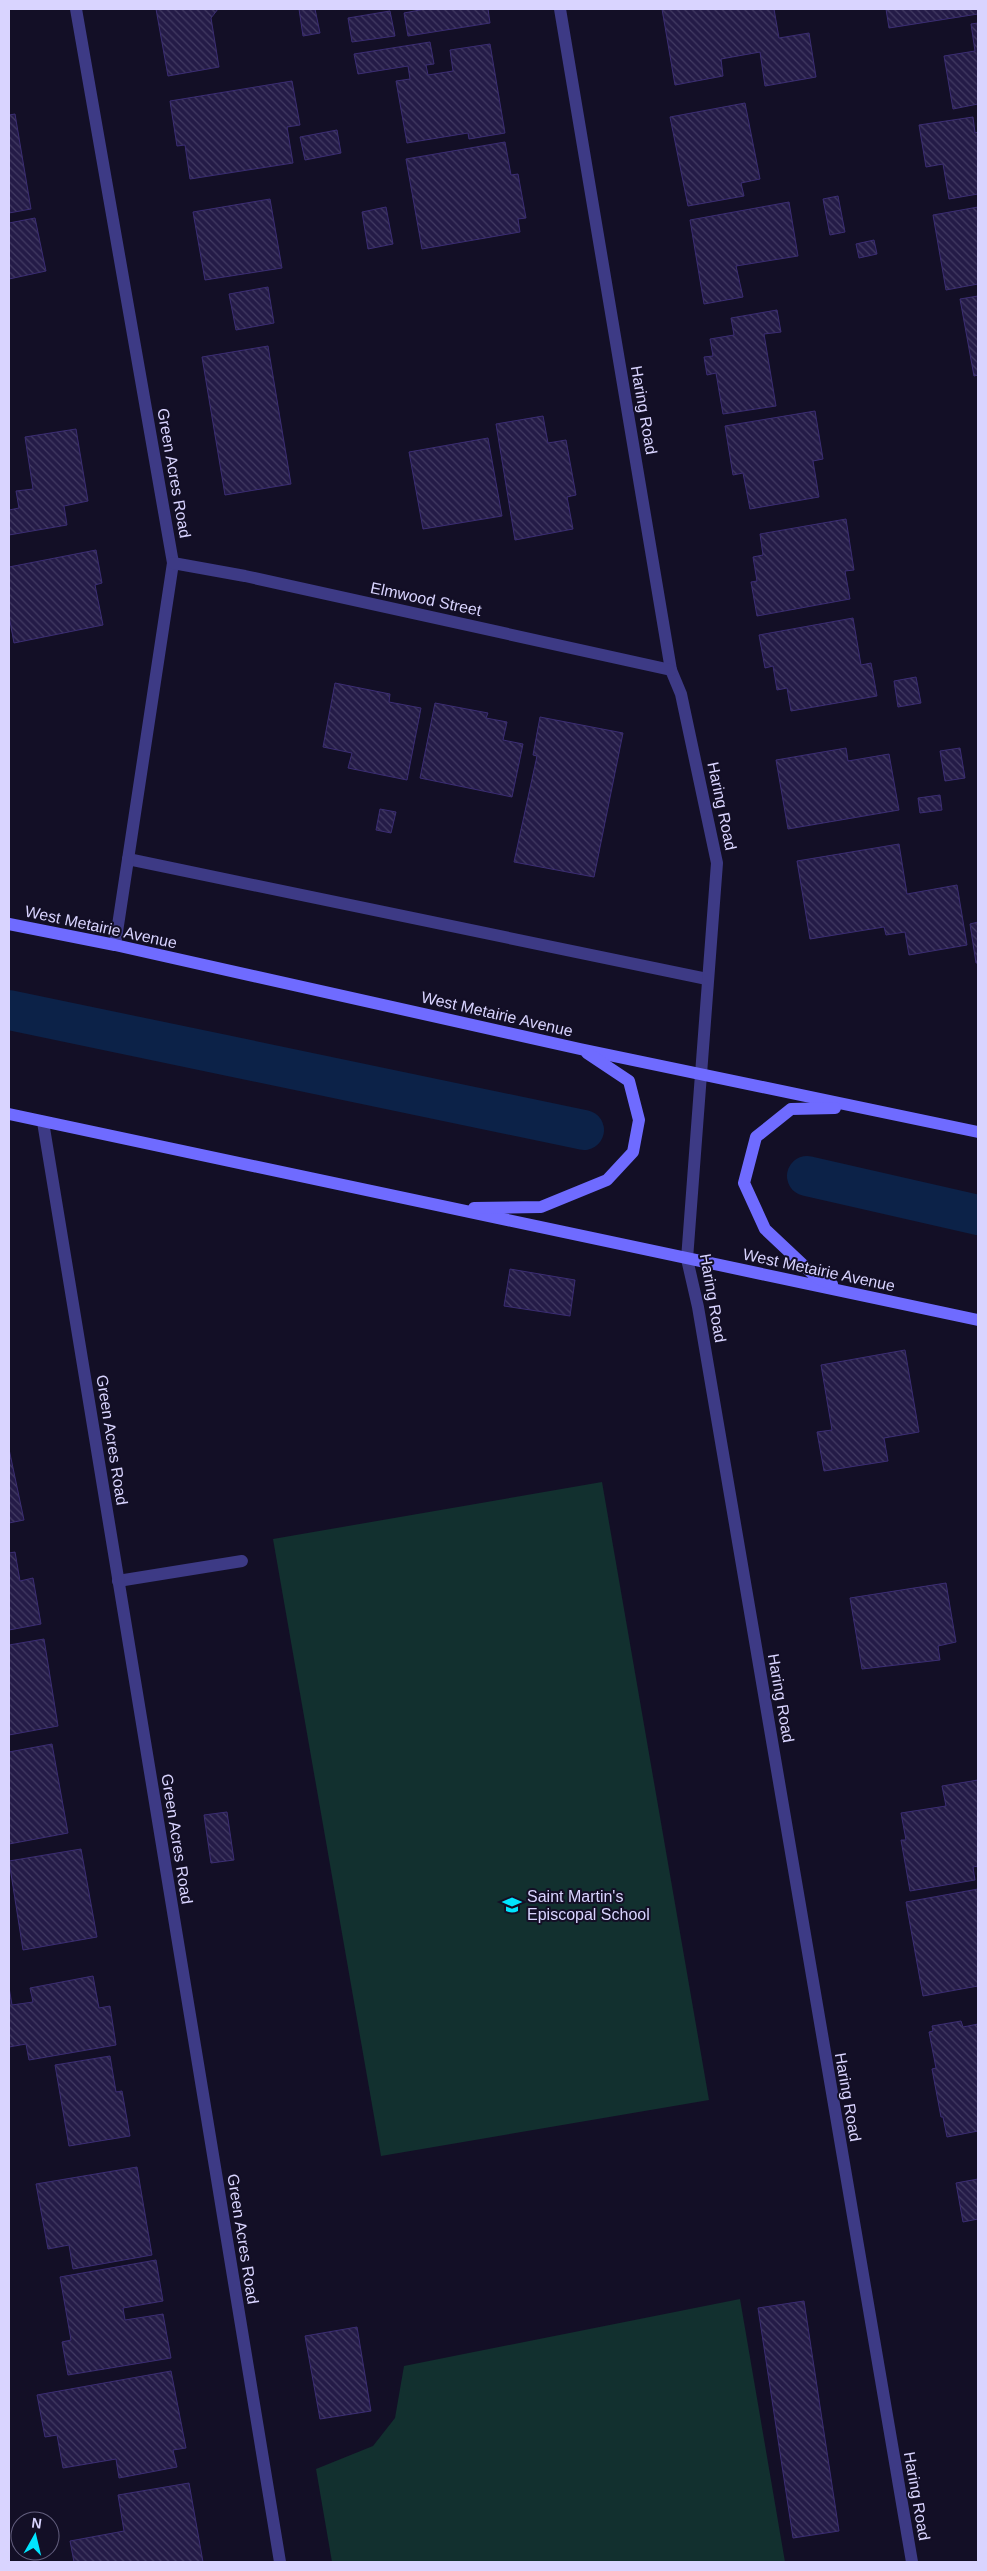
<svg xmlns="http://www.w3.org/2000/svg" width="987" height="2571" font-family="Helvetica,sans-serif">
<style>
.garden{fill:#12302f}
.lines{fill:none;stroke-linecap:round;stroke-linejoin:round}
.canal{stroke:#0c2248;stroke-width:40}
.building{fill:url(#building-back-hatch);stroke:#3b2d73}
.service{stroke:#3d3a85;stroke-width:12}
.minor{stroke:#3d3a85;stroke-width:12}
.secondary{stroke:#6f6bff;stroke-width:12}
.labels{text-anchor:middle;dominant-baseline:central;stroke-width:4;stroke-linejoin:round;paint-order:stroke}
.street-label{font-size:16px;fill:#d9d4ff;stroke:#130f26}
.poi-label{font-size:16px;fill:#d9d4ff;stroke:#130f26;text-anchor:start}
</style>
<defs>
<pattern id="building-back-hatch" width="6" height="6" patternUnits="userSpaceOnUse" patternTransform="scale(1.25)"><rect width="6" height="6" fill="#241b47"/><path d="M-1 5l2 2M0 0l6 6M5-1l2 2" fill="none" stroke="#433b63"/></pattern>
</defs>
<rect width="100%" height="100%" fill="#130f26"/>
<g class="garden">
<path d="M 602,1482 L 709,2100 L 381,2156 L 273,1539 Z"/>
<path d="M 740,2299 L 785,2562 L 332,2562 L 316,2469 L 373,2446 L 395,2418 L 404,2366 Z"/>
</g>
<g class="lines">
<g class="canal">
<path d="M 9,1010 L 584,1130"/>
<path d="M 807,1176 L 978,1215"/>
</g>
</g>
<g class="building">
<path d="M 156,9 L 218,9 L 211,18 L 219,67 L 168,76 Z"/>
<path d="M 299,9 L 315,9 L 320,33 L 303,36 Z"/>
<path d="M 425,9 L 488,9 L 490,23 L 408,36 L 404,13 Z"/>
<path d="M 662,9 L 774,9 L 779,38 L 809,33 L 816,77 L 765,86 L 760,52 L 721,59 L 723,76 L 675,85 Z"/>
<path d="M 886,9 L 978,9 L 978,14 L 889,28 Z"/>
<path d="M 390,11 L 395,36 L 352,42 L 348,18 Z"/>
<path d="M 978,23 L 978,104 L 953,109 L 944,56 L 975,51 L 971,24 Z"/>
<path d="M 430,42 L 434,64 L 426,65 L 428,75 L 453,71 L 450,50 L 490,44 L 505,133 L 469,139 L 468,133 L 407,143 L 396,81 L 410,79 L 408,66 L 358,74 L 354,54 Z"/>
<path d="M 292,81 L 300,125 L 287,127 L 293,163 L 190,179 L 185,145 L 177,146 L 170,101 Z"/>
<path d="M 745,103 L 760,179 L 741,183 L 744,196 L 688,206 L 670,117 Z"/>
<path d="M 15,114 L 31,209 L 9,213 L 9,115 Z"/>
<path d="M 973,117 L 975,133 L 978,132 L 978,194 L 949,199 L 943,164 L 926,167 L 919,125 Z"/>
<path d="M 337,130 L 341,153 L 305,160 L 300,137 Z"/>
<path d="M 505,142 L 511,175 L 518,174 L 526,218 L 518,219 L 520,232 L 422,249 L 406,159 Z"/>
<path d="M 838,196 L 845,232 L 830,235 L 823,199 Z"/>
<path d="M 270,199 L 282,268 L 205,280 L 193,212 Z"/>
<path d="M 789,202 L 798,256 L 736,266 L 743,297 L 704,304 L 690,220 Z"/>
<path d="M 386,207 L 393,244 L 368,249 L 362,212 Z"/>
<path d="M 978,207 L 978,284 L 946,290 L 933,215 Z"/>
<path d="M 35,218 L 46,271 L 9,279 L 9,223 Z"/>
<path d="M 874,240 L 877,254 L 859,258 L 856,244 Z"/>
<path d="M 268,287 L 274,323 L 236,330 L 229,294 Z"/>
<path d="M 978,296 L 978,375 L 974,376 L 960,299 Z"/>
<path d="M 777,310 L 781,332 L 764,334 L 776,406 L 723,414 L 716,373 L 707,375 L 704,357 L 713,356 L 710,339 L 734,335 L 731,318 Z"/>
<path d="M 268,346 L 291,484 L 225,495 L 202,357 Z"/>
<path d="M 815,411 L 823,459 L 813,461 L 819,497 L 750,509 L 743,473 L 733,475 L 725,426 Z"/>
<path d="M 543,416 L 548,443 L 566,440 L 576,495 L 567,497 L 573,529 L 515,540 L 496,424 Z"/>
<path d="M 76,429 L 88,501 L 64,506 L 67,525 L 9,535 L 9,510 L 19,508 L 16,491 L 33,489 L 25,437 Z"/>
<path d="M 488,438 L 502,516 L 423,529 L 409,452 Z"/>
<path d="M 846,519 L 854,570 L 845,571 L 850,599 L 757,616 L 751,582 L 757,581 L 753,557 L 763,555 L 760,534 Z"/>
<path d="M 96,550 L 102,583 L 95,585 L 103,625 L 14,643 L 9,616 L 9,567 Z"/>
<path d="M 853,618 L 861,665 L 871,663 L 877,696 L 791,711 L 787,688 L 777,690 L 773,666 L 765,668 L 759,635 Z"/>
<path d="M 916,677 L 921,703 L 898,707 L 894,681 Z"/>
<path d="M 335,683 L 390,694 L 389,702 L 421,708 L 407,780 L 348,768 L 352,753 L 323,747 Z"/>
<path d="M 435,703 L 488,713 L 486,718 L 507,722 L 503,740 L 523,744 L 512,797 L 420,778 Z"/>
<path d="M 540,717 L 623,733 L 594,877 L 514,862 L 537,756 L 533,755 Z"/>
<path d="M 846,748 L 848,761 L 889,754 L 899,810 L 788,829 L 776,760 Z"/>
<path d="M 960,748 L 965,778 L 945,781 L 940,751 Z"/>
<path d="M 940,795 L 942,810 L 920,813 L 918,798 Z"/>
<path d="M 380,809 L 396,812 L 391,833 L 376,830 Z"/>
<path d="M 899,844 L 907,894 L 957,885 L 967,945 L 909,955 L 905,932 L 886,935 L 884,927 L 810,939 L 797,861 Z"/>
<path d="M 978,922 L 978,963 L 976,963 L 970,924 Z"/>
<path d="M 510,1269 L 575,1280 L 570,1316 L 504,1306 Z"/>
<path d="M 905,1350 L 919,1432 L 884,1438 L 888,1461 L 824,1471 L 817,1432 L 832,1430 L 821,1365 Z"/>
<path d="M 9,1449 L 24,1520 L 9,1523 Z"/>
<path d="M 15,1552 L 20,1581 L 33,1578 L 41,1624 L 9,1630 L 9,1553 Z"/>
<path d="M 946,1583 L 956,1642 L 938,1646 L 940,1660 L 862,1669 L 850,1598 Z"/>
<path d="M 44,1639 L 58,1726 L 9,1735 L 9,1645 Z"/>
<path d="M 52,1744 L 68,1833 L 9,1844 L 9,1752 Z"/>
<path d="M 978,1780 L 978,1866 L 973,1867 L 975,1880 L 910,1891 L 901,1840 L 906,1840 L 901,1813 L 946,1806 L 942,1786 Z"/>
<path d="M 227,1812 L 234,1860 L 211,1863 L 204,1815 Z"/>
<path d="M 81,1849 L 97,1937 L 23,1950 L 9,1861 Z"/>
<path d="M 978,1889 L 978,1986 L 923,1996 L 906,1902 Z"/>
<path d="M 93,1976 L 99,2008 L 110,2006 L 116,2045 L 29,2060 L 26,2044 L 9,2047 L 9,1987 L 12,2005 L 33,2002 L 30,1988 Z"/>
<path d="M 961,2021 L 963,2027 L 978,2024 L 978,2131 L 947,2137 L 943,2117 L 941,2117 L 932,2069 L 936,2068 L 929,2032 L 933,2031 L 932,2026 Z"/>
<path d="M 110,2056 L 116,2092 L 122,2091 L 130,2136 L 69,2146 L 55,2065 Z"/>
<path d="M 137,2167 L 152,2255 L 73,2269 L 69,2245 L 48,2249 L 36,2184 Z"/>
<path d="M 978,2179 L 978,2219 L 963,2222 L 956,2183 Z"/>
<path d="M 156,2260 L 163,2301 L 123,2308 L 125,2320 L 163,2314 L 171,2358 L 68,2375 L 62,2342 L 71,2340 L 60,2277 Z"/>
<path d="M 804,2301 L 839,2531 L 793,2538 L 758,2308 Z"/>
<path d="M 357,2327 L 371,2411 L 320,2419 L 305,2336 Z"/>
<path d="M 171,2371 L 186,2448 L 173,2450 L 177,2467 L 119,2478 L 116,2459 L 63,2468 L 57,2435 L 45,2437 L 37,2395 Z"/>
<path d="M 189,2483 L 203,2562 L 74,2562 L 70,2541 L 124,2531 L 118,2495 Z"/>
</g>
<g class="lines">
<g class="service">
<path d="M 128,859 L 707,979"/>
<path d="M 118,1581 L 242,1561"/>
</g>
<g class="minor">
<path d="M 76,9 L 173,563 L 115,945"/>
<path d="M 560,9 L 671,670 L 681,694 L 717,863 L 687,1259 L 698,1307 L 912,2562"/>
<path d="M 173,563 L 245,576 L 671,670"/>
<path d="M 43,1122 L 280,2562"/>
</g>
<g class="secondary">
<path d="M 9,924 L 115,945 L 580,1049 L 978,1132"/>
<path d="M 9,1114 L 978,1320"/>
<path d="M 474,1208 L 541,1207 L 607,1180 L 633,1152 L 639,1120 L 629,1081 L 587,1053"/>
<path d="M 832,1284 L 817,1278 L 765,1229 L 744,1183 L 756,1137 L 791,1109 L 835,1108"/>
</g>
</g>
<defs>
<g id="school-bare" transform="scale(1.5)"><path d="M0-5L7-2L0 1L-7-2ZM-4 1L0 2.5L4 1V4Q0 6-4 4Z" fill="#00e5ff" stroke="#130f26" stroke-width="2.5" paint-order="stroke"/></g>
</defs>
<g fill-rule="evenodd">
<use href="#school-bare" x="512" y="1905"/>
</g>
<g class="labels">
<g class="street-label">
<text transform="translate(644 410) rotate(80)">Haring Road</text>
<text transform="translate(174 473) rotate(80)">Green Acres Road</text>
<text transform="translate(426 599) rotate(12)">Elmwood Street</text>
<text transform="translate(722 806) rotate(78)">Haring Road</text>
<text transform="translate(101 927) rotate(12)">West Metairie Avenue</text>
<text transform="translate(497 1014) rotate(13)">West Metairie Avenue</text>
<text transform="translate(819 1270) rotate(12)">West Metairie Avenue</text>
<text transform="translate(713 1298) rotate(80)">Haring Road</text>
<text transform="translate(112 1440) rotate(81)">Green Acres Road</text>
<text transform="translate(781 1698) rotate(80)">Haring Road</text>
<text transform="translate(177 1839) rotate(81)">Green Acres Road</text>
<text transform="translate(848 2097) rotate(80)">Haring Road</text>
<text transform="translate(243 2239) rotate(81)">Green Acres Road</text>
<text transform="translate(917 2496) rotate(80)">Haring Road</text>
</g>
<g class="poi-label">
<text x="527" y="1896">Saint Martin's<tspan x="527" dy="18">Episcopal School</tspan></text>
</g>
</g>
<rect width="987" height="2571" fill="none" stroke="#d9d4ff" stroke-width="20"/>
<g transform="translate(35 2536) rotate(8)"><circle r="24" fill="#130f26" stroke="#625e7d"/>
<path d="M0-4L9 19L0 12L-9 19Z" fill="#00e5ff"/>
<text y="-8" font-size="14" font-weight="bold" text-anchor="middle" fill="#d9d4ff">N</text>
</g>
</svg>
